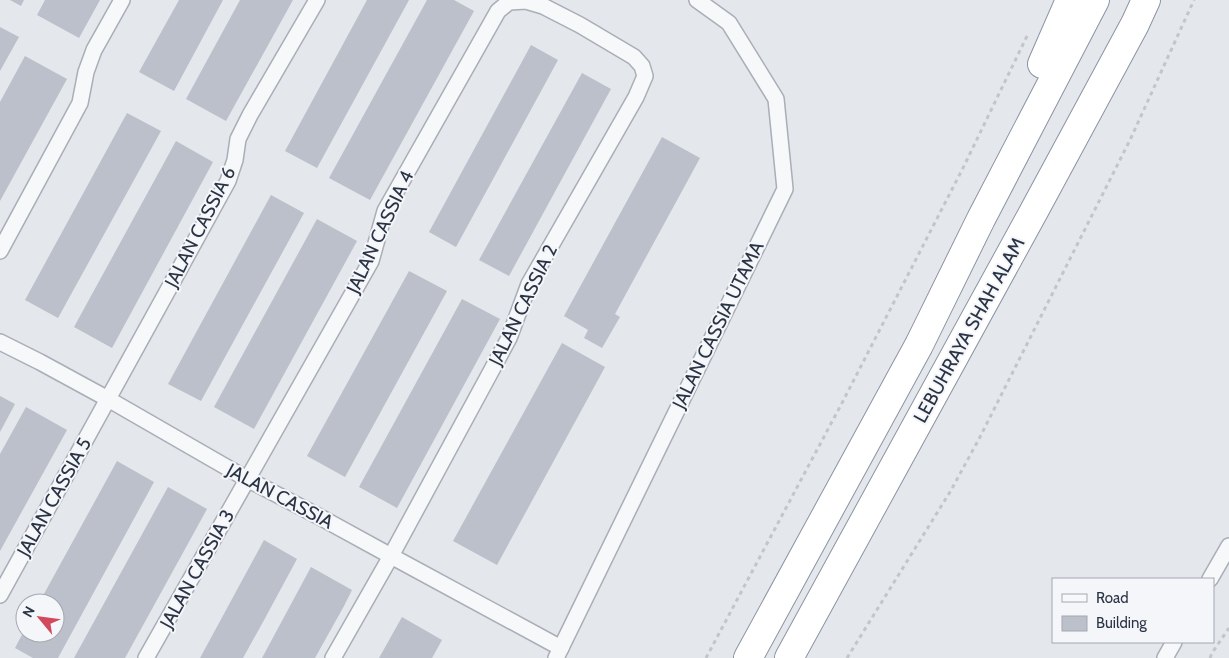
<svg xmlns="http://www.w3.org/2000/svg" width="1229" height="658" font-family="Cabin,sans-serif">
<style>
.building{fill:#bbc0ca}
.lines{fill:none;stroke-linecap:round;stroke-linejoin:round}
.street-casing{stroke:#a9aeb7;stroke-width:18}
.highway-casing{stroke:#8b94a3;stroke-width:30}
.path{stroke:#c2c5cb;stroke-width:3;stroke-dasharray:4 4;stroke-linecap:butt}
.street{stroke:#f7f8fa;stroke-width:15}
.highway{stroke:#fff;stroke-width:28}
.labels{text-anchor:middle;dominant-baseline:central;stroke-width:4;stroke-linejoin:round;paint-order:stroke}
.street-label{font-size:19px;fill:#2b3445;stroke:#f4f6f9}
</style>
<rect width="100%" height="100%" fill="#e4e7ec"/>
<g class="building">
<path d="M 10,0 L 24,0 L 21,6 Z"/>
<path d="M 45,0 L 100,0 L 79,38 L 37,15 Z"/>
<path d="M 179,0 L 223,0 L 174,91 L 139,72 Z"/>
<path d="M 240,0 L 293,0 L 226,121 L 186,99 Z"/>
<path d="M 367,0 L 409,0 L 317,168 L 285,151 Z"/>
<path d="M 427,0 L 454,0 L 474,11 L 370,200 L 329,178 Z"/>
<path d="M 0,27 L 19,37 L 0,71 Z"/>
<path d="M 531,45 L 558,60 L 456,247 L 429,232 Z"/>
<path d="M 25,56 L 67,79 L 0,201 L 0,102 Z"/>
<path d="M 582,73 L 611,89 L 509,276 L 479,260 Z"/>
<path d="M 127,113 L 161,131 L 58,318 L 25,300 Z"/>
<path d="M 662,137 L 700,158 L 615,314 L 620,317 L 602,348 L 584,338 L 588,330 L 564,316 Z"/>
<path d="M 176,141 L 213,162 L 112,348 L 74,327 Z"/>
<path d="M 271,195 L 304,213 L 201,401 L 168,384 Z"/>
<path d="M 317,219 L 357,241 L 254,429 L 214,407 Z"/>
<path d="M 409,271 L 447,291 L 345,477 L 307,456 Z"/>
<path d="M 462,299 L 500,319 L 397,508 L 359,487 Z"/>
<path d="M 562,343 L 605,367 L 497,565 L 453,541 Z"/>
<path d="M 0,396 L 15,404 L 0,432 Z"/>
<path d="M 26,407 L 67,430 L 0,551 L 0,454 Z"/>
<path d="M 117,461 L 154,482 L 58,658 L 33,658 L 15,648 L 25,629 L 25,633 L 55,633 L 55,603 L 39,603 Z"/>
<path d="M 168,487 L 207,509 L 190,540 L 125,658 L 74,658 Z"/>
<path d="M 264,540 L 297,559 L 263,622 L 243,658 L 200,658 Z"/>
<path d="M 311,567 L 352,590 L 344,606 L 315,658 L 262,658 Z"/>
<path d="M 402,617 L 442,640 L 432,658 L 379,658 Z"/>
</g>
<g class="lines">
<g class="street-casing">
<g id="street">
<path d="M 0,251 L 80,103 L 86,72 L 94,50 L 122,0"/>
<path d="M 0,342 L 40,362 L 108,399 L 247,479 L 318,516 L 391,556 L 561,648"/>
<path d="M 1210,579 L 1229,546"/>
<path d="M 0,595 L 228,181 L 235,160 L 238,139 L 250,115 L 317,0"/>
<path d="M 146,658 L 371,261 L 385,211 L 498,11 L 509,2 L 526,1 L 543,6 L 580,25 L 634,57 L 642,66 L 645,76 L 636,97 L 529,284 L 509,338 L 391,556 L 333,658"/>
<path d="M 556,658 L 785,189 L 776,99 L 729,23 L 697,0"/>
<path d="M 1165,658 L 1174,642"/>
</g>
</g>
<g class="highway-casing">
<g id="highway">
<path d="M 1042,64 L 1070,0"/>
<path d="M 748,658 L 919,345 L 981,219 L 1095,0"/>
<path d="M 789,658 L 1034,211 L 1135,24 L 1146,0"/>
</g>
</g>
<g class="path">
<path d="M 706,658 L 842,403 L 963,168 L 1028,34"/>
<path d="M 847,658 L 950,492 L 979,439 L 1130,140 L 1194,0"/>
<path d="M 1210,658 L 1212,653 L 1229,628"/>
</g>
<use href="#street" class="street"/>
<use href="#highway" class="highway"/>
</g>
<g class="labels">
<g class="street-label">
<text transform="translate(200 227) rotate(-63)">JALAN CASSIA 6</text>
<text transform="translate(380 232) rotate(-65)">JALAN CASSIA 4</text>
<text transform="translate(523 305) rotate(-64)">JALAN CASSIA 2</text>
<text transform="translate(718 325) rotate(-64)">JALAN CASSIA UTAMA</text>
<text transform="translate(969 330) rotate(-61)">LEBUHRAYA SHAH ALAM</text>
<text transform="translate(280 496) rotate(28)">JALAN CASSIA</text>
<text transform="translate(54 497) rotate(-61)">JALAN CASSIA 5</text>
<text transform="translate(197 569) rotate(-61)">JALAN CASSIA 3</text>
</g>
</g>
<rect x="1052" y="578" width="162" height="65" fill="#f4f6f9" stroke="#a4a8b1"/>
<rect x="1062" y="594" width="25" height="8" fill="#f7f8fa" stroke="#a4a8b1"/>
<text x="1096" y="603" font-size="15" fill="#2b3445">Road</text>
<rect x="1062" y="616" width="25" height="15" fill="#bbc0ca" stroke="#a4a8b1"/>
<text x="1096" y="628" font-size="15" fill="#2b3445">Building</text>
<g transform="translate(40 618) rotate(299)"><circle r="24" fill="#f4f6f9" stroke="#a4a8b1"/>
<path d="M0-4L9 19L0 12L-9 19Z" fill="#d1495b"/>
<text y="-8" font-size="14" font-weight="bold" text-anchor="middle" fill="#2b3445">N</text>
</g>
</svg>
